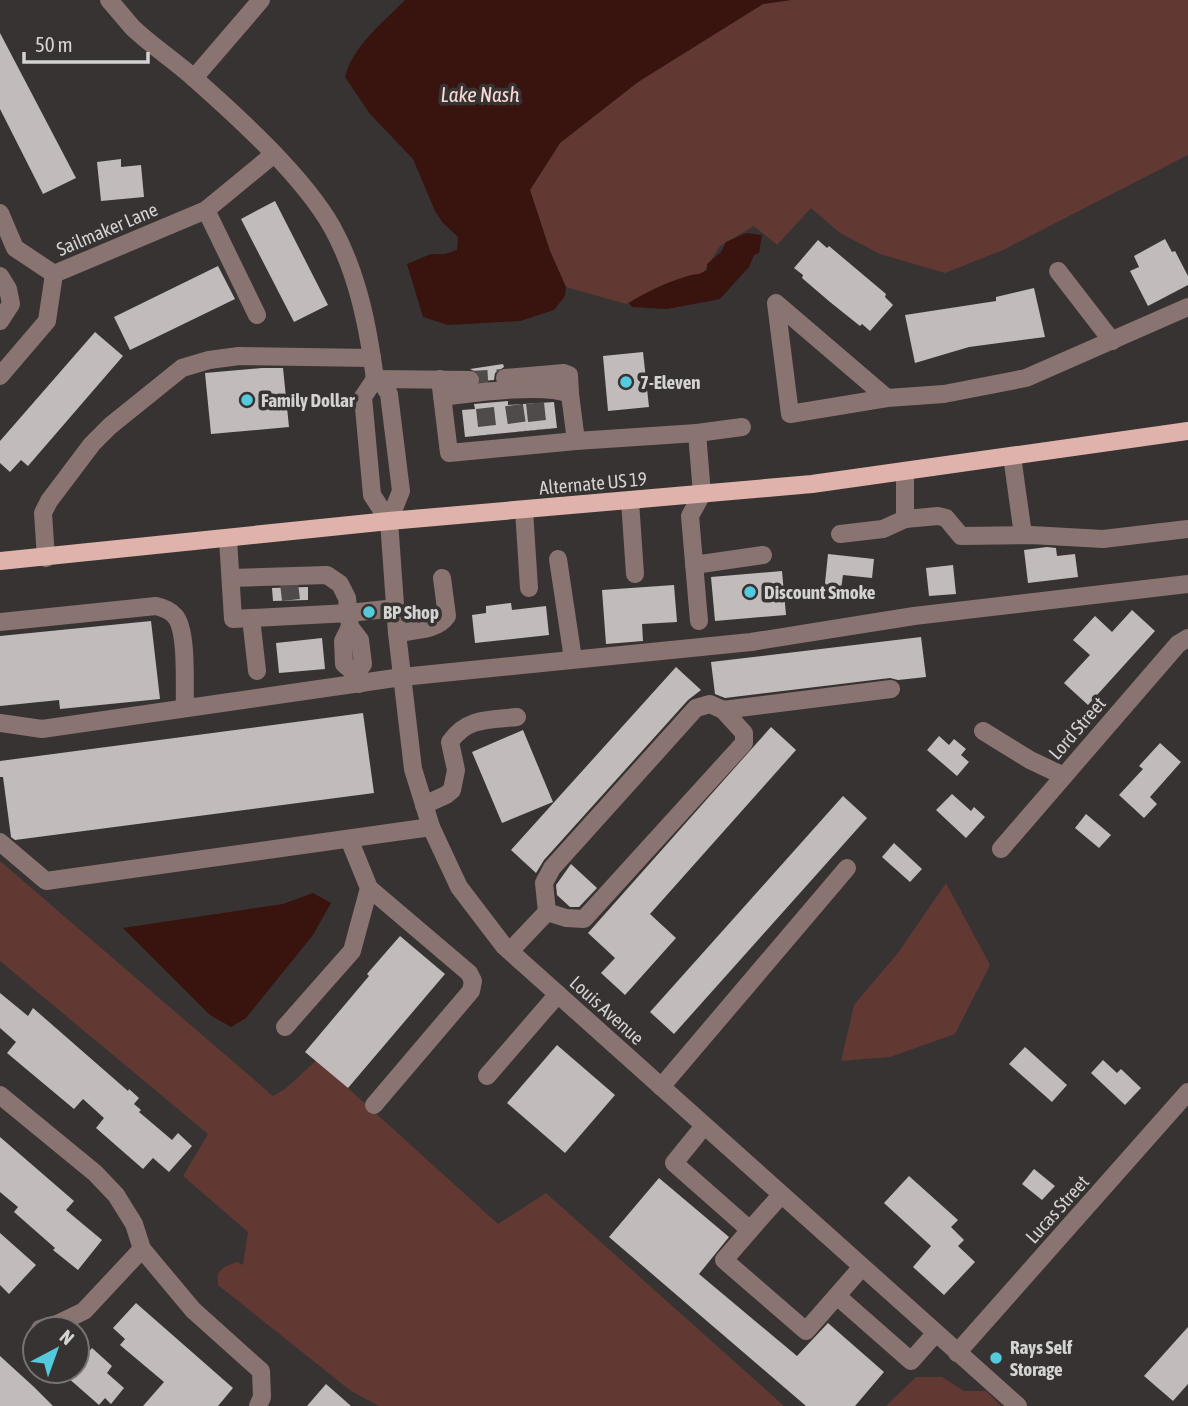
<svg xmlns="http://www.w3.org/2000/svg" width="1188" height="1406" font-family="'Asap Condensed',sans-serif">
<style>
.green{fill:#613932}
.water{fill:#39130e}
.building{fill:#c1bcbb}
.lines{fill:none;stroke-linecap:round;stroke-linejoin:round}
.minor-tunnel{stroke:#4f4b4a;stroke-width:18;stroke-dasharray:18 9;stroke-linecap:butt}
.minor{stroke:#8a7471;stroke-width:18}
.major{stroke:#dfb3ac;stroke-width:18}
.poi-dot{fill:#54cadd;stroke:#373332;stroke-width:2.5}
.labels{text-anchor:middle;dominant-baseline:central;stroke-width:7;stroke-linejoin:round;paint-order:stroke}
.street-label{font-size:19px;fill:#d5d2d2;stroke:#373332}
.poi-label{font-size:19px;font-weight:bold;fill:#d5d2d2;stroke:#373332;text-anchor:start}
.water-label{font-size:21px;font-style:italic;fill:#f9d9d3;stroke:#373332}
</style>
<rect width="100%" height="100%" fill="#373332"/>
<g class="green">
<path d="M 791,0 L 1188,0 L 1188,155 L 1003,250 L 945,273 L 880,254 L 840,233 L 811,208 L 777,245 L 754,226 L 720,246 L 703,273 L 652,291 L 626,304 L 566,287 L 550,251 L 530,190 L 560,143 L 638,82 L 763,4 Z"/>
<path d="M 0,861 L 273,1096 L 285,1089 L 317,1060 L 498,1224 L 546,1193 L 784,1406 L 379,1406 L 351,1391 L 218,1285 L 218,1274 L 224,1267 L 237,1262 L 243,1265 L 248,1232 L 183,1176 L 208,1134 L 0,961 Z"/>
<path d="M 946,883 L 990,965 L 955,1034 L 890,1057 L 841,1061 L 854,1005 L 898,953 Z"/>
<path d="M 916,1377 L 942,1377 L 964,1391 L 986,1391 L 1001,1406 L 886,1406 Z"/>
</g>
<g class="water">
<path d="M 405,0 L 791,0 L 763,4 L 638,82 L 560,143 L 530,190 L 550,251 L 566,287 L 565,296 L 554,310 L 520,321 L 448,325 L 423,317 L 407,264 L 431,254 L 445,254 L 457,250 L 458,237 L 443,223 L 435,211 L 413,159 L 370,114 L 345,77 C 353,45 383,23 405,0 Z"/>
<path d="M 746,233 L 762,235 L 759,253 L 754,255 L 749,267 L 720,299 L 667,309 L 632,307 L 629,303 C 647,291 670,281 691,275 C 698,274 701,274 707,270 L 707,264 L 721,252 L 726,242 Z"/>
<path d="M 313,893 L 331,903 L 313,935 L 246,1018 L 231,1027 L 210,1015 L 123,928 L 283,904 Z"/>
</g>
<g class="building">
<path d="M 0,33 L 76,178 L 43,194 L 0,109 Z"/>
<path d="M 121,159 L 121,167 L 141,165 L 144,197 L 101,201 L 97,162 Z"/>
<path d="M 275,201 L 328,305 L 294,322 L 241,219 Z"/>
<path d="M 1165,239 L 1172,252 L 1175,251 L 1188,276 L 1188,285 L 1148,306 L 1130,271 L 1139,267 L 1134,256 Z"/>
<path d="M 818,240 L 827,248 L 829,246 L 886,294 L 885,297 L 893,305 L 870,331 L 862,324 L 860,326 L 830,302 L 802,278 L 803,275 L 794,268 Z"/>
<path d="M 218,266 L 235,299 L 130,350 L 114,317 Z"/>
<path d="M 1034,288 L 1045,337 L 969,347 L 915,363 L 905,315 L 996,301 L 996,297 Z"/>
<path d="M 95,332 L 123,356 L 28,466 L 21,460 L 10,472 L 0,463 L 0,441 Z"/>
<path d="M 643,352 L 649,407 L 608,411 L 603,356 Z"/>
<path d="M 503,364 L 504,367 L 495,373 L 494,380 L 481,381 L 480,374 L 470,369 Z"/>
<path d="M 262,368 L 283,368 L 289,427 L 211,434 L 205,373 Z"/>
<path d="M 508,401 L 508,405 L 554,402 L 557,428 L 465,437 L 462,410 L 475,409 L 474,404 Z"/>
<path d="M 1047,547 L 1056,548 L 1057,556 L 1075,554 L 1078,577 L 1028,583 L 1024,550 Z"/>
<path d="M 828,554 L 874,559 L 872,578 L 843,575 L 840,596 L 824,593 Z"/>
<path d="M 953,565 L 956,594 L 929,596 L 926,568 Z"/>
<path d="M 782,571 L 786,615 L 715,621 L 711,577 Z"/>
<path d="M 674,585 L 677,622 L 642,624 L 643,641 L 606,644 L 602,590 Z"/>
<path d="M 308,587 L 308,600 L 273,601 L 272,588 Z"/>
<path d="M 511,603 L 512,610 L 546,606 L 549,635 L 475,643 L 472,615 L 486,613 L 486,606 Z"/>
<path d="M 1132,610 L 1155,631 L 1088,705 L 1064,683 L 1090,655 L 1073,640 L 1095,616 L 1112,632 Z"/>
<path d="M 151,621 L 160,699 L 60,709 L 59,700 L 0,706 L 0,636 Z"/>
<path d="M 921,637 L 926,677 L 898,680 L 890,678 L 725,698 L 715,694 L 711,662 Z"/>
<path d="M 322,638 L 325,669 L 279,673 L 276,643 Z"/>
<path d="M 676,667 L 701,690 L 688,700 L 544,860 L 536,873 L 511,850 Z"/>
<path d="M 363,713 L 374,793 L 15,840 L 11,837 L 3,777 L 0,777 L 0,761 Z"/>
<path d="M 771,727 L 796,750 L 650,914 L 676,938 L 625,995 L 601,973 L 615,958 L 588,933 Z"/>
<path d="M 523,730 L 553,802 L 502,823 L 472,752 Z"/>
<path d="M 939,736 L 949,745 L 954,739 L 966,749 L 961,755 L 969,762 L 957,776 L 927,750 Z"/>
<path d="M 1160,743 L 1181,762 L 1150,797 L 1157,804 L 1144,818 L 1119,795 L 1143,769 L 1139,766 Z"/>
<path d="M 952,794 L 971,811 L 974,807 L 985,817 L 966,838 L 936,810 Z"/>
<path d="M 843,796 L 867,818 L 674,1034 L 650,1012 Z"/>
<path d="M 1086,814 L 1111,835 L 1099,848 L 1075,828 Z"/>
<path d="M 894,843 L 922,869 L 910,882 L 882,857 Z"/>
<path d="M 571,864 L 597,888 L 579,907 L 570,907 L 557,895 L 556,885 Z"/>
<path d="M 400,936 L 445,974 L 348,1088 L 305,1052 L 369,976 L 367,974 Z"/>
<path d="M 0,993 L 28,1016 L 33,1008 L 128,1091 L 129,1089 L 139,1098 L 134,1104 L 141,1110 L 139,1112 L 172,1140 L 178,1133 L 192,1146 L 169,1172 L 153,1158 L 143,1169 L 96,1128 L 104,1118 L 83,1099 L 74,1109 L 7,1053 L 16,1042 L 0,1028 Z"/>
<path d="M 557,1045 L 615,1095 L 565,1153 L 507,1103 Z"/>
<path d="M 1025,1047 L 1067,1085 L 1052,1102 L 1009,1064 Z"/>
<path d="M 1103,1060 L 1117,1073 L 1121,1069 L 1141,1088 L 1125,1105 L 1091,1073 Z"/>
<path d="M 0,1137 L 74,1201 L 66,1210 L 102,1240 L 78,1270 L 53,1250 L 55,1248 L 14,1212 L 18,1207 L 0,1192 Z"/>
<path d="M 1034,1169 L 1055,1186 L 1042,1200 L 1022,1184 Z"/>
<path d="M 909,1176 L 958,1220 L 951,1227 L 964,1240 L 958,1246 L 975,1262 L 944,1295 L 913,1267 L 931,1246 L 884,1203 Z"/>
<path d="M 659,1178 L 729,1237 L 699,1274 L 797,1356 L 828,1323 L 884,1372 L 855,1406 L 806,1406 L 609,1237 Z"/>
<path d="M 0,1233 L 36,1265 L 9,1294 L 0,1285 Z"/>
<path d="M 136,1303 L 233,1388 L 218,1406 L 143,1406 L 164,1382 L 120,1345 L 125,1339 L 113,1328 Z"/>
<path d="M 1188,1327 L 1188,1384 L 1173,1401 L 1144,1376 Z"/>
<path d="M 92,1348 L 112,1366 L 107,1373 L 124,1388 L 111,1404 L 105,1398 L 99,1405 L 67,1377 L 71,1371 L 77,1371 L 77,1365 Z"/>
<path d="M 0,1356 L 34,1387 L 53,1406 L 0,1406 Z"/>
<path d="M 326,1384 L 351,1406 L 307,1406 Z"/>
</g>
<g class="lines">
<g class="minor-tunnel">
<path d="M 470,380 L 505,378"/>
<path d="M 535,403 L 538,430"/>
<path d="M 514,405 L 518,432"/>
<path d="M 485,408 L 488,435"/>
<path d="M 289,583 L 291,600"/>
</g>
<g class="minor">
<path d="M 109,0 C 117,9 125,19 133,28 C 152,46 175,61 195,79 C 239,118 303,176 332,227 C 358,274 368,327 375,379 L 384,386 L 389,394 L 401,491 L 389,521 L 397,633 L 413,769 L 431,827 L 459,887 L 504,946 L 1018,1406"/>
<path d="M 194,78 L 261,0"/>
<path d="M 206,210 L 257,315"/>
<path d="M 0,213 L 15,248 L 54,274"/>
<path d="M 1058,271 L 1112,341"/>
<path d="M 0,276 L 8,289 L 11,304 L 0,321"/>
<path d="M 0,376 L 47,321 L 54,274 L 206,210 L 274,154"/>
<path d="M 505,378 L 564,373 L 569,375 L 570,394"/>
<path d="M 375,379 L 363,397 L 372,495 L 389,521"/>
<path d="M 375,379 L 470,380"/>
<path d="M 440,379 L 449,453 L 576,441"/>
<path d="M 442,397 C 473,393 543,383 570,394 L 576,441 L 697,433 L 702,494 L 690,516 L 699,621"/>
<path d="M 887,398 L 776,303 L 790,414 L 887,398 L 944,394 L 1026,378 L 1188,307"/>
<path d="M 697,433 L 742,427"/>
<path d="M 1012,456 L 1023,535"/>
<path d="M 905,471 L 905,519 L 938,516 L 946,518 L 961,536 L 1031,535 L 1103,539 L 1188,529"/>
<path d="M 630,501 L 635,574"/>
<path d="M 524,510 L 529,588"/>
<path d="M 840,534 L 883,529 L 905,519"/>
<path d="M 228,539 L 233,619 L 349,613 L 396,608"/>
<path d="M 46,558 L 43,513 L 49,501 L 92,444 L 110,426 L 182,368 L 209,360 L 239,356 L 372,358"/>
<path d="M 558,559 L 573,659"/>
<path d="M 694,565 L 763,555"/>
<path d="M 231,578 L 327,575 L 340,584 L 347,598 L 350,627 L 360,640 L 363,664 L 356,674 L 359,684"/>
<path d="M 251,618 L 257,671"/>
<path d="M 0,622 L 156,606 C 164,608 170,610 175,616 C 188,631 184,687 185,708"/>
<path d="M 350,627 L 343,641 L 344,664 L 356,674"/>
<path d="M 397,633 C 414,630 437,631 447,616 L 442,578"/>
<path d="M 710,704 L 723,710 L 744,733 L 744,743 L 584,919 L 566,918 L 547,912 L 544,883 L 552,868 L 696,708 Z"/>
<path d="M 723,710 L 891,689"/>
<path d="M 0,723 L 42,729 L 402,677 L 751,642 L 914,616 L 1188,584"/>
<path d="M 983,731 L 1030,760 L 1064,776"/>
<path d="M 424,805 L 446,795 L 452,790 L 456,770 L 450,742 C 467,717 490,720 517,717"/>
<path d="M 0,842 L 46,881 L 431,827"/>
<path d="M 1001,849 L 1178,644 L 1188,638"/>
<path d="M 369,888 L 469,973 L 473,981 L 471,991 L 374,1105"/>
<path d="M 510,951 L 547,912"/>
<path d="M 285,1027 L 352,951 L 369,888 L 349,839"/>
<path d="M 487,1076 L 558,994"/>
<path d="M 661,1087 L 847,868"/>
<path d="M 0,1095 L 95,1173 L 116,1195 L 134,1224 L 142,1249 L 193,1310 L 261,1371 L 262,1397 L 258,1406"/>
<path d="M 704,1126 L 674,1163 L 750,1230 L 781,1195"/>
<path d="M 750,1230 L 724,1260 L 806,1331 L 861,1268"/>
<path d="M 837,1296 L 911,1361 L 935,1334"/>
<path d="M 40,1329 L 57,1324 L 84,1311 L 142,1249"/>
<path d="M 957,1353 L 1188,1092"/>
</g>
<path class="major" d="M 0,561 L 389,521 L 812,484 L 1188,431"/>
</g>
<g class="poi-dot">
<circle cx="626" cy="382" r="7"/>
<circle cx="247" cy="400" r="7"/>
<circle cx="750" cy="592" r="7"/>
<circle cx="369" cy="612" r="7"/>
<circle cx="996" cy="1358" r="7"/>
</g>
<g class="labels">
<g class="street-label">
<text transform="translate(107 229) rotate(-23)">Sailmaker Lane</text>
<text transform="translate(593 483) rotate(-5)">Alternate US 19</text>
<text transform="translate(1077 728) rotate(-49)">Lord Street</text>
<text transform="translate(607 1010) rotate(42)">Louis Avenue</text>
<text transform="translate(1057 1209) rotate(-48)">Lucas Street</text>
</g>
<g class="poi-label">
<text x="640" y="382">7-Eleven</text>
<text x="261" y="400">Family Dollar</text>
<text x="764" y="592">Discount Smoke</text>
<text x="383" y="612">BP Shop</text>
<text x="1010" y="1347">Rays Self<tspan x="1010" dy="22">Storage</tspan></text>
</g>
<g class="water-label">
<text x="480" y="94">Lake Nash</text>
</g>
</g>
<g transform="translate(56 1350) rotate(41)"><circle r="33" fill="#373332" stroke="#767372" stroke-width="2"/>
<path d="M0-5L12 26L0 18L-12 26Z" fill="#54cadd"/>
<text y="-10" font-size="19" font-weight="bold" text-anchor="middle" fill="#d5d2d2">N</text>
</g>
<path d="M24 52v10h124v-10" fill="none" stroke="#d5d2d2" stroke-width="3.5"/>
<text x="35" y="52" font-size="21" fill="#d5d2d2" stroke="#373332" stroke-width="5" paint-order="stroke">50 m</text>
</svg>
